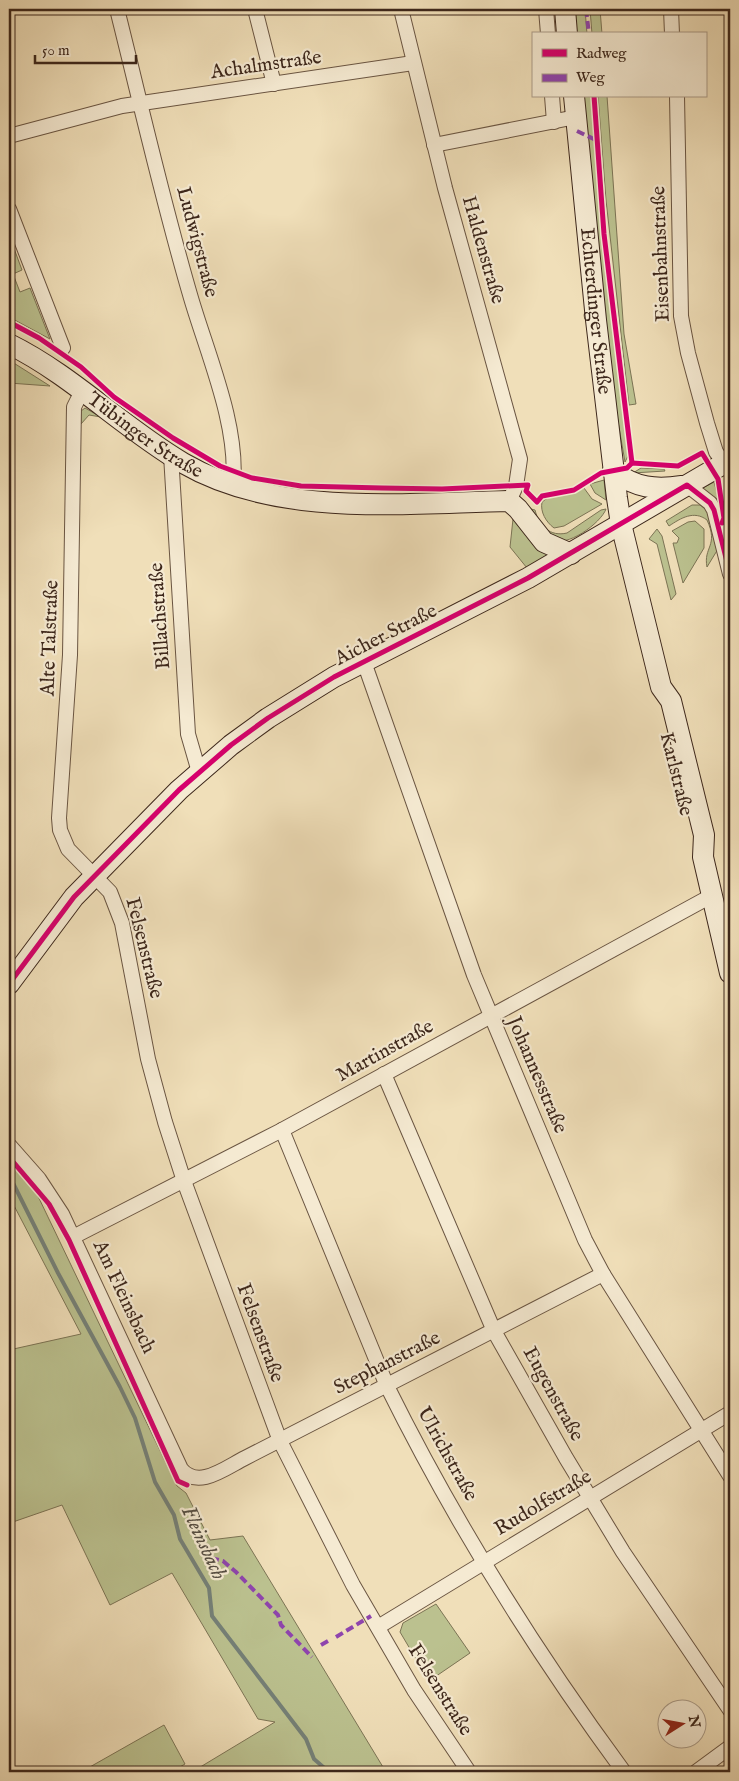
<svg xmlns="http://www.w3.org/2000/svg" width="739" height="1781" font-family="'IM FELL English',serif">
<style>
.green{fill:#bbc18f;stroke:#7c7455}
.lines{fill:none;stroke-linecap:round;stroke-linejoin:round}
.stream{stroke:#758077;stroke-width:4}
.minor-casing{stroke:#6a5542;stroke-width:16}
.secondary-casing{stroke:#3d271b;stroke-width:22}
.minor{stroke:#f5ead2;stroke-width:14}
.secondary{stroke:#f5ead2;stroke-width:20}
.quiet{stroke:#8e44ad;stroke-width:4;stroke-dasharray:8 4;stroke-linecap:butt}
.cycleway-casing{stroke:#f5ead2;stroke-width:8}
.cycleway{stroke:#d6006c;stroke-width:5}
.labels{text-anchor:middle;dominant-baseline:central;stroke-width:4.5;stroke-linejoin:round;paint-order:stroke}
.street-label{font-size:20px;fill:#3d271b;stroke:#f5ead2}
.water-label{font-size:21px;font-style:italic;fill:#544c41;stroke:#f5ead2}
</style>
<rect width="100%" height="100%" fill="#f0dfb9"/>
<filter id="stains"><feTurbulence type="fractalNoise" baseFrequency=".004" numOctaves="4"/><feColorMatrix values="0 0 0 0 .2 0 0 0 0 .09 0 0 0 0 .02 0 0 0 .5 -.17"/></filter>
<radialGradient id="worn" r=".72"><stop offset=".6" stop-color="#630" stop-opacity="0"/><stop offset="1" stop-color="#630" stop-opacity=".3"/></radialGradient>
<g class="green">
<path d="M 574,9 L 585,9 L 587,34 L 576,34 Z"/>
<path d="M 590,9 L 600,9 L 602,34 L 592,34 Z"/>
<path d="M 582,96 L 593,96 L 606,275 L 629,454 L 625,462 L 612,387 Z"/>
<path d="M 598,96 L 607,96 L 624,334 L 636,404 L 629,405 L 606,200 Z"/>
<path d="M 9,235 L 22,270 L 13,274 L 20,292 L 30,288 L 50,339 L 9,317 Z"/>
<path d="M 9,360 L 50,386 L 9,383 Z"/>
<path d="M 85,408 L 101,417 L 89,415 L 81,424 L 81,411 Z"/>
<path d="M 641,468 L 664,469 L 665,471 L 633,473 Z"/>
<path d="M 604,480 L 606,500 L 595,493 L 590,484 Z"/>
<path d="M 714,482 L 719,500 L 701,489 Z"/>
<path d="M 584,488 L 592,499 L 602,504 L 564,526 L 554,528 C 546,522 540,512 542,502 C 551,493 572,495 584,488 Z"/>
<path d="M 692,505 L 700,505 L 709,512 L 718,549 L 707,567 C 703,547 719,546 707,520 C 694,510 681,518 669,526 L 666,521 Z"/>
<path d="M 527,508 L 535,510 C 539,526 550,537 567,533 L 601,510 L 606,509 C 601,523 566,549 551,539 C 542,532 534,517 527,508 Z"/>
<path d="M 513,519 L 550,553 L 527,568 L 510,547 Z"/>
<path d="M 695,521 L 704,529 L 704,548 L 683,583 L 673,543 L 677,543 L 679,538 L 672,531 L 688,522 Z"/>
<path d="M 657,529 L 662,536 L 676,594 L 671,600 L 657,544 L 649,539 Z"/>
<path d="M 9,1161 L 36,1192 L 177,1486 L 186,1493 L 210,1540 L 243,1536 L 386,1772 L 192,1772 L 275,1722 L 258,1719 L 172,1573 L 110,1605 L 62,1505 L 10,1523 L 9,1350 L 81,1334 L 9,1196 Z"/>
<path d="M 436,1604 L 470,1653 L 429,1681 L 400,1632 L 403,1623 Z"/>
<path d="M 164,1725 L 185,1764 L 171,1772 L 81,1772 Z"/>
</g>
<g class="lines">
<path class="stream" d="M 9,1175 L 58,1273 L 120,1387 L 135,1418 L 155,1482 L 174,1515 L 180,1539 L 209,1588 L 212,1616 L 306,1739 L 314,1759 L 329,1772"/>
<g class="minor-casing">
<g id="minor">
<path d="M 117,9 C 141,105 163,203 191,298 C 208,356 239,426 233,485"/>
<path d="M 255,9 L 274,84"/>
<path d="M 401,9 L 445,188 L 520,459 L 516,486 L 509,501"/>
<path d="M 546,9 L 548,34"/>
<path d="M 671,9 L 672,34"/>
<path d="M 552,96 L 554,122"/>
<path d="M 677,96 L 681,316 L 688,353 L 707,423 L 716,452 L 724,463"/>
<path d="M 9,136 L 122,106 L 413,63"/>
<path d="M 434,145 L 576,117"/>
<path d="M 9,209 L 63,348"/>
<path d="M 82,391 L 74,407 L 70,655 L 59,818 L 60,830 L 68,849 L 110,892 L 122,923 L 148,1059 L 165,1122 L 184,1181 L 280,1441 L 353,1585 L 414,1690 L 469,1772"/>
<path d="M 171,455 L 188,734 L 199,772"/>
<path d="M 687,485 L 710,503 L 714,510 L 730,574"/>
<path d="M 364,662 L 474,975 L 585,1240 L 603,1274 L 730,1476"/>
<path d="M 384,1074 L 494,1331 L 566,1458 L 623,1552 L 730,1710"/>
<path d="M 282,1130 L 387,1386 C 454,1521 535,1651 624,1772"/>
<path d="M 9,1145 L 39,1179 L 62,1214 L 181,1469 C 198,1490 225,1468 245,1458 L 603,1274"/>
<path d="M 73,1237 L 282,1130 L 713,895"/>
<path d="M 378,1627 L 730,1413"/>
<path d="M 696,1772 L 730,1747"/>
</g>
</g>
<g class="secondary-casing">
<g id="secondary">
<path d="M 565,9 L 567,34"/>
<path id="s1" d="M 574,96 L 596,320 L 617,498 L 621,524 L 661,687 L 671,701 L 704,835 L 703,857 L 730,973"/>
<path id="s2" d="M 9,344 C 72,375 122,427 183,463 C 278,518 404,503 509,501 L 518,509 L 544,542 L 571,554"/>
<path d="M 613,471 C 636,488 655,490 682,486"/>
<path d="M 9,984 L 74,897 L 179,790 L 231,745 L 268,718 L 334,677 L 528,578 L 730,460"/>
</g>
</g>
<use href="#minor" class="minor"/>
<use href="#secondary" class="secondary"/>
<g class="quiet">
<path d="M 586,9 L 589,34"/>
<path d="M 577,131 L 598,141"/>
<path d="M 211,1558 L 223,1561 L 236,1572 L 278,1615 L 281,1625 L 312,1657"/>
<path d="M 336,1637 L 371,1616"/>
<path d="M 321,1645 L 330,1640"/>
</g>
<g class="cycleway-casing">
<g id="cycleway">
<path d="M 594,96 L 604,234 L 632,463"/>
<path d="M 9,322 L 39,338 L 81,367 L 114,397 L 173,438 L 220,466 L 252,478 L 301,486 L 382,488 L 442,489 L 528,485 L 526,491 L 537,502 L 542,496 L 574,490 L 601,473 L 627,468 L 632,463 L 678,466 L 702,453 L 718,479 L 724,518 L 722,523"/>
<path d="M 9,984 L 74,897 L 179,790 L 231,745 L 268,718 L 334,677 L 528,578 L 687,485 L 710,503 L 714,510 L 730,574"/>
<path d="M 9,1157 L 49,1204 L 69,1240 L 178,1481 L 187,1485"/>
</g>
</g>
<use href="#cycleway" class="cycleway"/>
</g>
<g class="labels">
<g class="street-label">
<text transform="translate(266 65) rotate(-8)">Achalmstraße</text>
<text transform="translate(197 242) rotate(75)">Ludwigstraße</text>
<text transform="translate(483 250) rotate(74)">Haldenstraße</text>
<text transform="translate(661 254) rotate(-92)">Eisenbahnstraße</text>
<text stroke="none"><textPath href="#s1" startOffset="216">Echterdinger Straße</textPath></text>
<text stroke="none"><textPath href="#s2" startOffset="164">Tübinger Straße</textPath></text>
<text transform="translate(160 616) rotate(-94)">Billachstraße</text>
<text transform="translate(386 635) rotate(-27)">Aicher Straße</text>
<text transform="translate(50 638) rotate(-88)">Alte Talstraße</text>
<text transform="translate(676 774) rotate(76)">Karlstraße</text>
<text transform="translate(144 948) rotate(76)">Felsenstraße</text>
<text transform="translate(385 1051) rotate(-29)">Martinstraße</text>
<text transform="translate(537 1075) rotate(67)">Johannesstraße</text>
<text transform="translate(124 1297) rotate(65)">Am Fleinsbach</text>
<text transform="translate(260 1333) rotate(70)">Felsenstraße</text>
<text transform="translate(387 1363) rotate(-27)">Stephanstraße</text>
<text transform="translate(553 1394) rotate(61)">Eugenstraße</text>
<text transform="translate(447 1454) rotate(61)">Ulrichstraße</text>
<text transform="translate(543 1503) rotate(-31)">Rudolfstraße</text>
<text transform="translate(440 1690) rotate(58)">Felsenstraße</text>
</g>
<g class="water-label">
<text transform="translate(203 1543) rotate(65)">Fleinsbach</text>
</g>
</g>
<rect width="739" height="1781" fill="none" stroke="#f0dfb9" stroke-width="30"/>
<rect x="10" y="10" width="719" height="1761" fill="none" stroke="#3d271b" stroke-width="2.5"/>
<rect x="15" y="15" width="709" height="1751" fill="none" stroke="#3d271b"/>
<rect x="532" y="32" width="175" height="65" fill="#f5ead2" stroke="#ab9c89"/>
<rect x="542" y="49" width="25" height="8" fill="#d6006c" stroke="#ab9c89"/>
<text x="576" y="58" font-size="15" fill="#3d271b">Radweg</text>
<rect x="542" y="74" width="25" height="8" fill="#8e44ad" stroke="#ab9c89"/>
<text x="576" y="82" font-size="15" fill="#3d271b">Weg</text>
<g transform="translate(682 1724) rotate(79)"><circle r="24" fill="#f5ead2" stroke="#ab9c89"/>
<path d="M0-4L9 19L0 12L-9 19Z" fill="#8f2418"/>
<text y="-8" font-size="14" font-weight="bold" text-anchor="middle" fill="#3d271b">N</text>
</g>
<path d="M35 55v8h101v-8" fill="none" stroke="#3d271b" stroke-width="2.5"/>
<text x="42" y="55" font-size="15" fill="#3d271b" stroke="#f5ead2" stroke-width="4" paint-order="stroke">50 m</text>
<rect width="100%" height="100%" filter="url(#stains)"/>
<rect width="100%" height="100%" fill="url(#worn)"/>
</svg>
